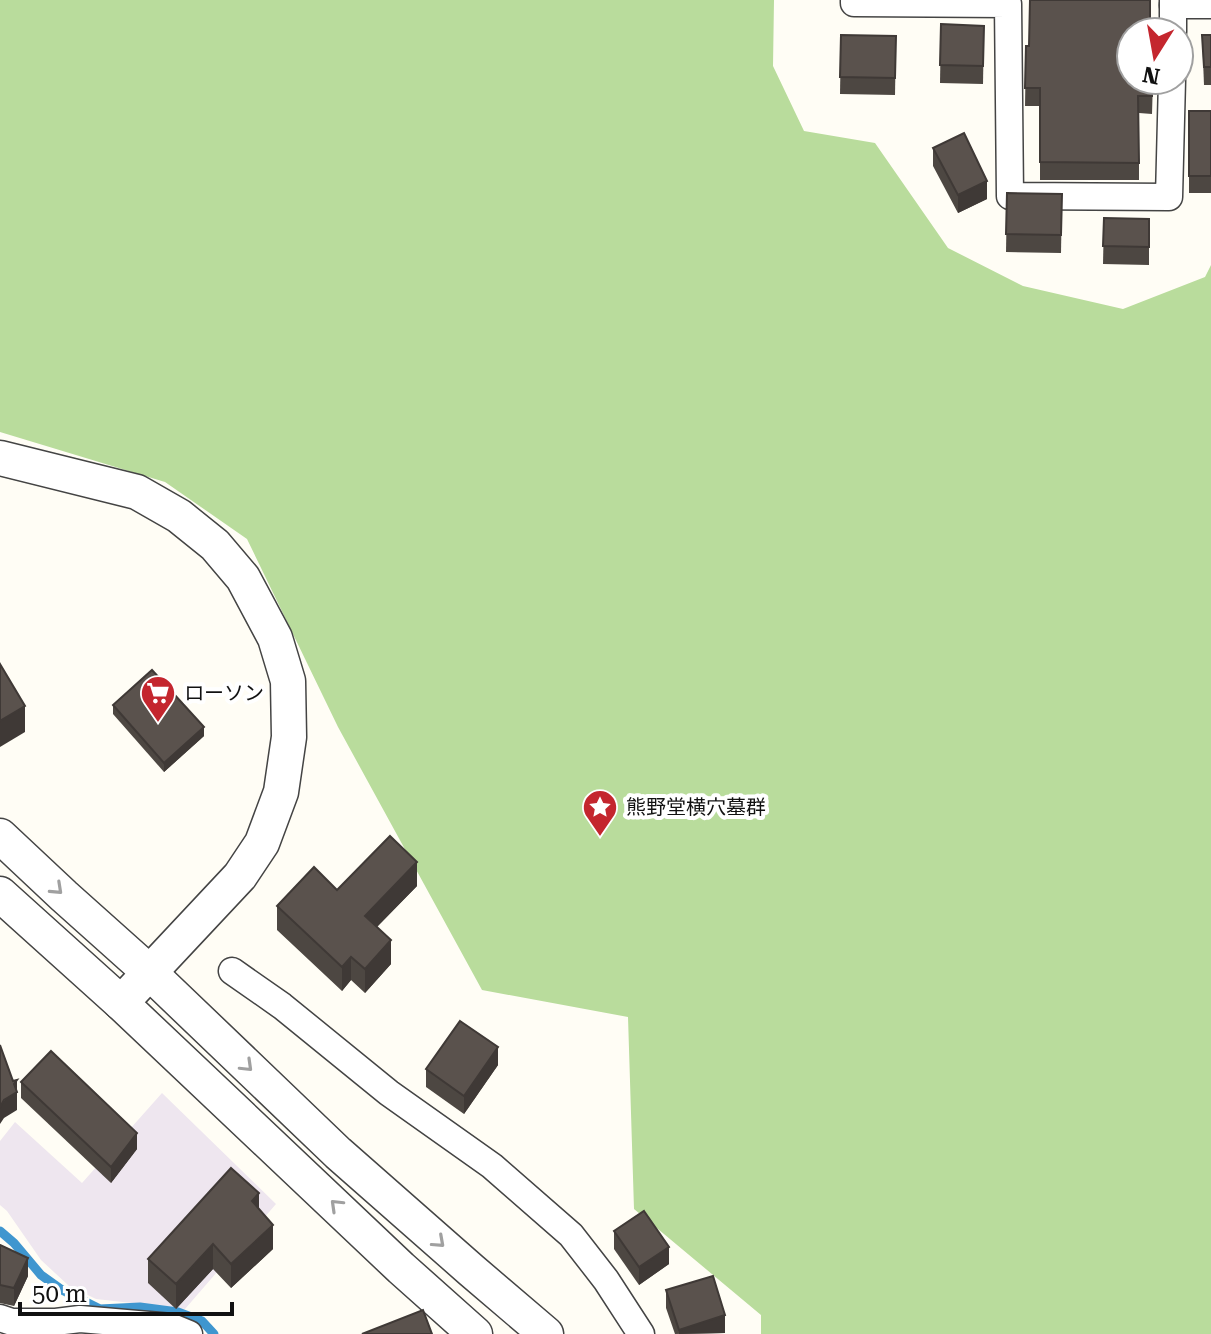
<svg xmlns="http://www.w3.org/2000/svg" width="1211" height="1334" font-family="'Roboto Serif','Noto Sans JP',serif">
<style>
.industrial{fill:#eee6ef}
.forest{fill:#b9dc9c}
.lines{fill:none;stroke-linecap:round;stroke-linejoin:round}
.stream{stroke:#3f96cf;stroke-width:9}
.minor-casing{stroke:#444;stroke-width:29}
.tertiary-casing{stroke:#444;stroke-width:37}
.minor{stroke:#fff;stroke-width:26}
.tertiary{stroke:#fff;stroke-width:34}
.wall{fill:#4d4742}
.shaded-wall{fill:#3f3936}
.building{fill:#5a524d;stroke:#3f3936;stroke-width:2}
.oneway{stroke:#a0a0a0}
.labels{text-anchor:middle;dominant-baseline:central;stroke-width:8;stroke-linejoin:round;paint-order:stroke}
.poi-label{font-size:20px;fill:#111;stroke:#fff;text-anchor:start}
</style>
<rect width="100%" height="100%" fill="#fffdf5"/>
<path class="industrial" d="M 162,1093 L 276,1204 L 185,1309 L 96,1299 L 69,1286 L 41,1260 L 7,1211 L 0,1205 L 0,1141 L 15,1122 L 82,1183 Z"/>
<path class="forest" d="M 0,0 L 774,0 L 773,66 L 804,131 L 875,143 L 948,248 L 1023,286 L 1123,309 L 1205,277 L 1211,265 L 1211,1334 L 761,1334 L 761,1315 L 634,1209 L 628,1017 L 482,990 L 338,727 L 247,539 L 165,482 L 0,432 Z"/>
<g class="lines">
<path class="stream" d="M 0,1231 L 14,1243 L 41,1275 L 62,1290 L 100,1309 L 140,1307 L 178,1312 L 202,1321 L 214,1334"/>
<g class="minor-casing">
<g id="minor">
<path d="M 854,0 L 854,3 L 1008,4 L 1010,196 L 1169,197 L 1172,80"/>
<path d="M 1173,5 L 1211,5"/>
<path d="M 1173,32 L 1173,0"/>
<path d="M 232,971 L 282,1006 L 389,1093 L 492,1166 L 571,1235 L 606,1280 L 641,1334"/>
<path d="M 0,1318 L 12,1322 L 56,1322 L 80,1319 L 172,1327 L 189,1334"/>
</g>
</g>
<g class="tertiary-casing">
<g id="tertiary">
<path d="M 0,458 L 137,492 L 179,516 L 215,545 L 243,578 L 275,638 L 288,681 L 289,737 L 281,792 L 262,843 L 240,876 L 121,1003"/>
<path d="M 0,836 L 64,896 L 149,972 L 338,1153 L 471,1270 L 546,1334"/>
<path d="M 0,894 L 121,1003 L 401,1268 L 475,1334"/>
</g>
</g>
<use href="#minor" class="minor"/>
<use href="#tertiary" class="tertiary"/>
</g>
<g class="wall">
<path d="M 941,24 L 984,26 L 983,84 L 940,83 Z"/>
<path d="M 1131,32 L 1153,80 L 1152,114 L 1139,113 L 1139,180 L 1040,180 L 1040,106 L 1025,106 L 1026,46 Z"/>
<path d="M 841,35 L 896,36 L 895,95 L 840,94 Z"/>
<path d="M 1202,35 L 1211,35 L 1211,85 L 1204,85 Z"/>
<rect x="1189" y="111" width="22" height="82"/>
<path d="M 933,148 L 987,199 L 958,213 L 933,166 Z"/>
<path d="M 1007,193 L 1062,194 L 1061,253 L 1006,252 Z"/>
<path d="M 1104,218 L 1149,219 L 1149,265 L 1103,264 Z"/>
<path d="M 113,705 L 204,736 L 164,772 L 113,714 Z"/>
<path d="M 417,886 L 377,927 L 391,964 L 365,993 L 351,980 L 342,991 L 277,930 L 277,906 L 337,890 Z"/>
<path d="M 498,1065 L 464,1114 L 426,1087 L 426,1069 Z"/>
<path d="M 21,1082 L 137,1149 L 111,1183 L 21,1098 Z"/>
<path d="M 259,1210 L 273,1249 L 231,1288 L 213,1269 L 176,1309 L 148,1283 L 148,1259 Z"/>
<path d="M 614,1231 L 669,1264 L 639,1285 L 614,1249 Z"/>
<path d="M 0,1245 L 28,1276 L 14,1306 L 0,1303 Z"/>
<path d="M 666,1290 L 725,1333 L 675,1334 L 666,1308 Z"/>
</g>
<g class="shaded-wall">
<path d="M 987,181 L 987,199 L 958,213 L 958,195 Z"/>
<path d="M 25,706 L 25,732 L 0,747 L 0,721 Z"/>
<path d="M 204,727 L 204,736 L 164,772 L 164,763 Z"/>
<path d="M 417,862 L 417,886 L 365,939 L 365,916 Z"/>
<path d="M 391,940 L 391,964 L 365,993 L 365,969 Z"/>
<path d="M 351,957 L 351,980 L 342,991 L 342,967 Z"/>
<path d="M 498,1047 L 498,1065 L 464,1114 L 464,1096 Z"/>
<path d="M 17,1080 L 17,1110 L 4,1118 L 0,1124 L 0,1107 Z"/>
<path d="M 137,1133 L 137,1149 L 111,1183 L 111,1167 Z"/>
<path d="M 259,1193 L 259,1217 L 252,1201 Z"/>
<path d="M 273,1225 L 273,1249 L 231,1288 L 231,1264 Z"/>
<path d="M 213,1244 L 213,1269 L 176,1309 L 176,1284 Z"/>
<path d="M 669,1247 L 669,1264 L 639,1285 L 639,1267 Z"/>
<path d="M 28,1258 L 28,1276 L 14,1306 L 14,1288 Z"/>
<path d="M 725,1315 L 725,1333 L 679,1334 L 679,1330 Z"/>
</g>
<g class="building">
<path d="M 1030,0 L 1150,0 L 1150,32 L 1131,32 L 1131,80 L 1152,80 L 1152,96 L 1138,96 L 1139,163 L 1040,162 L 1040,88 L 1025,88 L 1026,46 L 1029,46 Z"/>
<path d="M 941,24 L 984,26 L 983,66 L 940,65 Z"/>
<path d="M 841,35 L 896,36 L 895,78 L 840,77 Z"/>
<path d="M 1202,35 L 1211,35 L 1211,67 L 1204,67 Z"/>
<rect x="1189" y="111" width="22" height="65"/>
<path d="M 964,133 L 987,181 L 958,195 L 933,148 Z"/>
<path d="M 1007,193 L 1062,194 L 1061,235 L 1006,234 Z"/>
<path d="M 1104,218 L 1149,219 L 1149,247 L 1103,246 Z"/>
<path d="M 0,664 L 25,706 L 0,721 Z"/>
<path d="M 152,670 L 204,727 L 164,763 L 113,705 Z"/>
<path d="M 390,836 L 417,862 L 365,916 L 391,940 L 365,969 L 351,957 L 342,967 L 277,906 L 314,867 L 337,890 Z"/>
<path d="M 460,1021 L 498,1047 L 464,1096 L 426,1069 Z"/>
<path d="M 0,1045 L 13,1081 L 17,1080 L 14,1084 L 17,1092 L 4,1100 L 0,1107 Z"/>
<path d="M 51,1051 L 137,1133 L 111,1167 L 21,1082 Z"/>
<path d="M 231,1168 L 259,1193 L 252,1201 L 273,1225 L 231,1264 L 213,1244 L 176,1284 L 148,1259 Z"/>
<path d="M 644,1211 L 669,1247 L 639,1267 L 614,1231 Z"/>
<path d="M 0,1245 L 28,1258 L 14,1288 L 0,1285 Z"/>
<path d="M 713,1276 L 725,1315 L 679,1330 L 666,1290 Z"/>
<path d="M 423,1310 L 432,1334 L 362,1334 Z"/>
</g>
<defs><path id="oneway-chevron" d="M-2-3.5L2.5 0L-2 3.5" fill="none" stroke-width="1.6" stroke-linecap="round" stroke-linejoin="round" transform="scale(2)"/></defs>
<g class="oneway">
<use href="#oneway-chevron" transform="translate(57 889) rotate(43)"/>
<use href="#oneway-chevron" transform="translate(247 1066) rotate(44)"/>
<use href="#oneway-chevron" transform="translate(336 1205) rotate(-136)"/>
<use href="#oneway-chevron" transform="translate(439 1242) rotate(42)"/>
</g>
<defs>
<g id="supermarket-pin" transform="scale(1.8)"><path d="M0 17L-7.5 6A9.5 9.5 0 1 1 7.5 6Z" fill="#c4262e" stroke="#fff"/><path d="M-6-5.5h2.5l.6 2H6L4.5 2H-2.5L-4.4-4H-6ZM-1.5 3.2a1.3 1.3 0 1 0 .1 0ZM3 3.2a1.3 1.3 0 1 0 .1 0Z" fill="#fff"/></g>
<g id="sight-pin" transform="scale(1.8)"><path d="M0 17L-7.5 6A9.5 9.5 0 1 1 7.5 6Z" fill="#c4262e" stroke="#fff"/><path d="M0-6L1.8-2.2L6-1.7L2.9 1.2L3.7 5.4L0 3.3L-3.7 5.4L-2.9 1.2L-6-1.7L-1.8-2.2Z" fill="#fff"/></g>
</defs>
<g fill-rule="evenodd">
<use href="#supermarket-pin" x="158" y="693"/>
<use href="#sight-pin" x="600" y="807"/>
</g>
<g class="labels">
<g class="poi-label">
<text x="184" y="693">ローソン</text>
<text x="626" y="807">熊野堂横穴墓群</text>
</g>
</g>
<g transform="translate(1155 56) rotate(191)"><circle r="38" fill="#ffffff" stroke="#a0a0a0" stroke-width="2"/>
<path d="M0-6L14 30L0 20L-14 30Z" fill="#c4262e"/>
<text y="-12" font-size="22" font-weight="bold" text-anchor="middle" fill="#111111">N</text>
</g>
<path d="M20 1302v12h212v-12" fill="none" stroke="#111111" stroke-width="4"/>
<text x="32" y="1302" font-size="24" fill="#111111" stroke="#ffffff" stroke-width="6" paint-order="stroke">50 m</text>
</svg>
